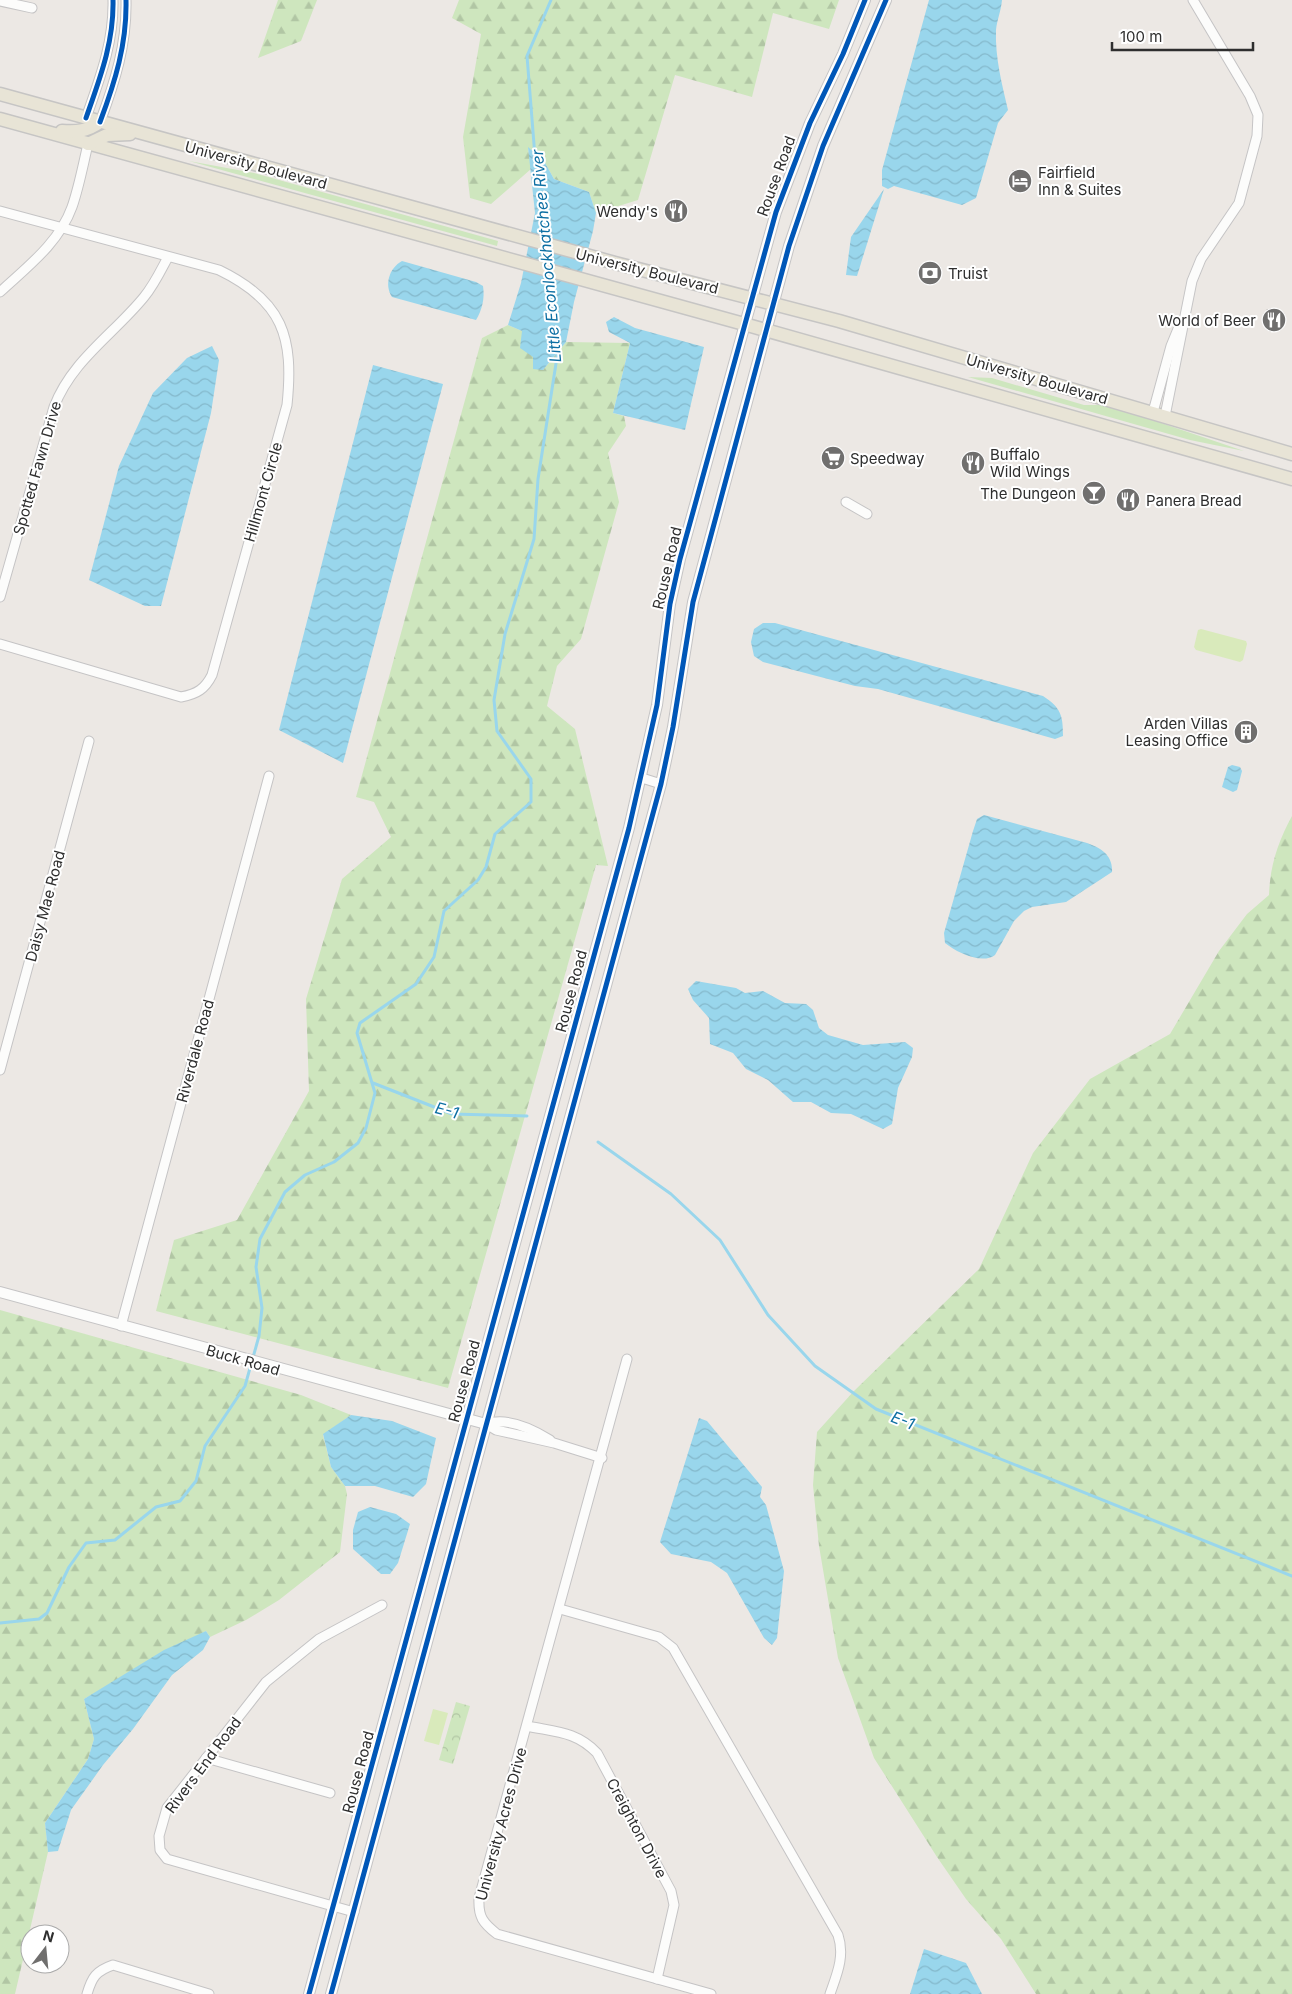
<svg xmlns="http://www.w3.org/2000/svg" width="1292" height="1994" font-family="Inter,sans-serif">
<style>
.grass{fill:#cee6be}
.forest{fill:url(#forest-firs)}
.park{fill:url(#park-crowns)}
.pitch{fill:#d9eabb}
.water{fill:url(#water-waves)}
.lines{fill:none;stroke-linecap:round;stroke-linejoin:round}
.stream{stroke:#99d6ec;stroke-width:3}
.minor-casing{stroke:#c5c4c5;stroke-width:11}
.tertiary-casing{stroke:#c5c4c5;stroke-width:12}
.primary-casing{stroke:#c6c5c4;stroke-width:15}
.minor{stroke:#fcfcfb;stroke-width:9}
.tertiary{stroke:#fcfcfb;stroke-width:10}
.primary{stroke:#e8e4d6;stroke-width:12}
.cycleway-casing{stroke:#fff;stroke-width:8}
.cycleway{stroke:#0057b8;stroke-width:5}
.labels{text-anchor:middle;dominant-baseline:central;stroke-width:4;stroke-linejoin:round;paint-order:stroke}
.street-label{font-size:15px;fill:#2e2e2e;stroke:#fff}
.poi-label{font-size:15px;fill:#2e2e2e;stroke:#fff;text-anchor:start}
.water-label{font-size:16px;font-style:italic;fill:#0d6fa3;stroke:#fff}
</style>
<defs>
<pattern id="forest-firs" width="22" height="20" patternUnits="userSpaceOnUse" patternTransform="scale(1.25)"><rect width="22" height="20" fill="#cee6be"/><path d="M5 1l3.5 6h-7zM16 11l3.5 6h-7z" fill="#b1c6a4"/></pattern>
<pattern id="park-crowns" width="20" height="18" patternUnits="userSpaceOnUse" patternTransform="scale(1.25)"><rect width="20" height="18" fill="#cee6be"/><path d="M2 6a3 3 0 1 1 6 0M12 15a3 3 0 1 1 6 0" fill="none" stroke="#b1c6a4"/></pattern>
<pattern id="water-waves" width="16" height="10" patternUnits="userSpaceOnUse" patternTransform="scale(1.25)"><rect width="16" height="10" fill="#99d6ec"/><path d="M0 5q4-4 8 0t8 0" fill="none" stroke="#84b8cb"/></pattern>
</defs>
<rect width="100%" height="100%" fill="#ece8e4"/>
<g class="grass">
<path d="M 189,161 L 254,173 L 498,241 L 497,246 Z"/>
<path d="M 968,377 L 992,378 L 1084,405 L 1108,405 L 1244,451 L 1190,440 Z"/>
</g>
<g class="forest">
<path d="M 278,0 L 317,0 L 301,41 L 258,58 Z"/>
<path d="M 459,0 L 839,0 L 829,29 L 773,13 L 752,97 L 675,75 L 638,200 L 596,213 L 589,192 L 554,179 L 544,161 L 528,148 L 531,169 L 491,204 L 470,198 L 463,137 L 481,34 L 452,18 Z"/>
<path d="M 508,325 L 522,331 L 533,357 L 543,370 L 566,342 L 630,343 L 613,413 L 624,416 L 626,426 L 608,453 L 619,502 L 581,639 L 557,666 L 547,706 L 575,729 L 608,866 L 596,865 L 448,1388 L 156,1311 L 174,1240 L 237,1220 L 309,1091 L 306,999 L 342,879 L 391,837 L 374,802 L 356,797 L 482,338 Z"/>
<path d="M 1292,816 L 1292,1994 L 1036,1994 L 1001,1939 L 966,1899 L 937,1857 L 874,1758 L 838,1658 L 819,1546 L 813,1485 L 817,1432 L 853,1392 L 979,1269 L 1033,1153 L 1090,1079 L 1170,1034 L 1219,951 L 1247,914 L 1269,895 C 1270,865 1278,842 1292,816 Z"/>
<path d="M 0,1310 L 301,1395 L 351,1415 L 323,1435 L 331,1467 L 345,1486 L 347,1494 L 340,1552 L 279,1600 L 246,1620 L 210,1637 L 206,1631 L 84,1699 L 94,1739 L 88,1759 L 45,1823 L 48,1852 L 15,1994 L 0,1994 Z"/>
</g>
<path class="park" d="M 456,1702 L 470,1706 L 453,1764 L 439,1760 Z"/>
<g class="pitch">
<path d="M 1201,629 L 1246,641 L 1247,644 L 1243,660 L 1240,662 L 1196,650 L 1194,647 L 1198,630 Z"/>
<path d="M 433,1709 L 448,1713 L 439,1745 L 424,1741 Z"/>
</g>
<g class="water">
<path d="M 929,0 L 1002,0 C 1001,11 997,20 996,30 C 995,58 1002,84 1008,110 L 998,123 L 976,198 L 962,205 L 894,186 L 888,189 L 882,186 L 882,170 Z"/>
<path d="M 528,147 L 544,161 L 554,179 L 589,192 L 596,213 L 593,231 L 574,302 L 566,342 L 543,370 L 533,369 L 533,357 L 520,348 L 522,331 L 508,325 L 521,283 L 535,213 Z"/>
<path d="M 884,189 L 857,276 L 846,275 L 851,237 Z"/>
<path d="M 402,261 L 476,282 L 483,286 C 485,298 482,310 476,320 L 392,297 C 384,285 389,268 402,261 Z"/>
<path d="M 614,317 L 635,328 L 704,347 L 685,430 L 613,413 L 630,343 L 609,332 L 606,322 Z"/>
<path d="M 212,346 L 219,360 L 211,413 L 161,606 L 145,606 L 89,580 L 119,466 L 153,393 L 187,358 Z"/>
<path d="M 373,365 L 443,384 L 343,763 L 279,730 Z"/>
<path d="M 763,623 L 775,623 L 1043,696 C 1061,708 1063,715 1063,736 L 1055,739 L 878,689 L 855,686 L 763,662 L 754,656 L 751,642 L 754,629 Z"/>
<path d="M 1232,765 L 1240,767 L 1242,771 L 1237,790 L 1233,792 L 1222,787 L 1228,767 Z"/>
<path d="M 984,815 L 1087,843 C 1101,848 1113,855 1112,872 L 1066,902 L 1032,907 L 1024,911 L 1014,921 L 995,955 C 982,965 956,952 945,943 L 944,933 L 973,831 L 977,819 Z"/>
<path d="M 696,981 L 736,988 L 745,993 L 763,991 L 785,1003 L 806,1004 L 813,1010 L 819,1028 L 828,1035 L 863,1045 L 905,1042 L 913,1048 L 912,1057 L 898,1088 L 892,1124 L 883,1129 L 851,1114 L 831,1113 L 811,1102 L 793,1102 L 768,1080 L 746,1069 L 733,1053 L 710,1044 L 709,1018 L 693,1000 L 688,989 Z"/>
<path d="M 351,1415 L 392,1421 L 436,1438 L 426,1484 L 413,1497 L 375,1486 L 345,1486 L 331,1467 L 323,1434 Z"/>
<path d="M 699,1418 L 707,1421 L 762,1487 L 760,1497 L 766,1505 L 784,1571 L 777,1638 L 772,1645 L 764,1638 L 727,1573 L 711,1562 L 671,1554 L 660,1542 Z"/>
<path d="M 370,1507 L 396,1514 L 410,1524 L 398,1563 L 390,1574 L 381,1574 L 353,1549 L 353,1530 L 358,1512 Z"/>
<path d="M 206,1631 L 210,1637 L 203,1650 L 172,1675 L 133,1729 L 103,1765 L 71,1810 L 58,1851 L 48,1852 L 45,1823 L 88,1759 L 94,1739 L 84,1699 L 164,1650 Z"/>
<path d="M 924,1949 L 966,1963 L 982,1994 L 910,1994 Z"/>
</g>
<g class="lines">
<g class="stream">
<path d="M 535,157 L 527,56 L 551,0"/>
<path d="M 373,1083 L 452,1114 L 527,1116"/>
<path d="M 598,1142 L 671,1194 L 720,1240 L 768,1315 L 815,1366 L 876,1409 L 1292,1576"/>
<path d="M 0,1623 L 39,1619 L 47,1613 L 69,1567 L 86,1543 L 115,1540 L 156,1507 L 180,1501 L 196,1481 L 205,1446 L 245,1386 L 259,1336 L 262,1308 L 256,1267 L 260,1239 L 285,1192 L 305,1175 L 334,1162 L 358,1143 L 366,1128 L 375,1093 L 357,1033 L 360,1023 L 416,984 L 434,957 L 444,911 L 478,880 L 486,867 L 495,834 L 531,802 L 531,779 L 497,731 L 494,700 L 505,634 L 534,539 L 538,479 L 557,357 L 557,349"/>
</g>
<g class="minor-casing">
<g id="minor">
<path d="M 0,1 L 32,8"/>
<path d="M 86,118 C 100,78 114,42 113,0"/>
<path d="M 100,122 C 115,82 127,44 126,0"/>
<path d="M 0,211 L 219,270 C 283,301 294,337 287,405 L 212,675 C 205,689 197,694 181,697 L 0,644"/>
<path d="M 0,292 C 27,267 59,243 72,207 C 79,187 83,165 88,144"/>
<path d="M 1153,412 L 1171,346 L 1180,324"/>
<path d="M 1165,416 L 1192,281 L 1201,259 L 1239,203 L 1257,136 L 1258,115 L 1250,96 L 1193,0"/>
<path d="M 846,502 L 867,514"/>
<path d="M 0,597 L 54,407 C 72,360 114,334 144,297 C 154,285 161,270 168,257"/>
<path d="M 642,778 L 661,784"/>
<path d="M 0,1070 L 89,741"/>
<path d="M 121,1326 L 269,776"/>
<path d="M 627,1359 L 479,1898 C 478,1917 483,1923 497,1934 L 711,1994"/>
<path d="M 486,1424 L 496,1430 L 554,1443 L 602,1458"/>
<path d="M 486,1424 C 507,1417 531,1428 550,1440"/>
<path d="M 560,1609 L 659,1637 L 673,1648 L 838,1935 C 845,1956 837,1974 830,1994"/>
<path d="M 527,1726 C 555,1732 576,1731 597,1753 L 671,1891 L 674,1905 L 657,1979"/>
<path d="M 206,1758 L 330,1793"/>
<path d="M 354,1912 L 167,1859 L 160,1850 L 159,1836 L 167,1808 L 266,1682 L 319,1639 L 382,1605"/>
<path d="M 87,1994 C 92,1977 96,1971 113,1965 L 209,1994"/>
</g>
</g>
<g class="tertiary-casing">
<g id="tertiary">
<path d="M 0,1292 L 486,1424"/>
<path d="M 309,1994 L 629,828 L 657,705 L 670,604 L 680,559 L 776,212 L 810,123 L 843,54 L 865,0"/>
<path d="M 331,1994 L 661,784 L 673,727 L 693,602 L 789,246 L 823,146 L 886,0"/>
</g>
</g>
<g class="primary-casing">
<g id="primary">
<path d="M 0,94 L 615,263 L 839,321 L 1292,454"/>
<path d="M 0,119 L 744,324 L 1292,479"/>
<path d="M 62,131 C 77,132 88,131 100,122"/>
<path d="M 88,144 L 107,135 L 130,134"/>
</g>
</g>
<use href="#minor" class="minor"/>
<use href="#tertiary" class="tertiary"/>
<use href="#primary" class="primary"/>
<g class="cycleway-casing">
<g id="cycleway">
<path d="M 86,118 C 100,78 114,42 113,0"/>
<path d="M 100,122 C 115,82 127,44 126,0"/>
<path d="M 309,1994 L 629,828 L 657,705 L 670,604 L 680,559 L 776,212 L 810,123 L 843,54 L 865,0"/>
<path d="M 331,1994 L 661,784 L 673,727 L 693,602 L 789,246 L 823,146 L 886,0"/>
</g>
</g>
<use href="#cycleway" class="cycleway"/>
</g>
<defs>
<g id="hotel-disc" transform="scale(1.25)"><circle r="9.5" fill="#706f6e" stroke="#fff"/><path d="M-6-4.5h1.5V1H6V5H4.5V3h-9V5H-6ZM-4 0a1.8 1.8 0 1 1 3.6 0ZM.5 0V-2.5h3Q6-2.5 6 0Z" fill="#fff"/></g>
<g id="restaurant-disc" transform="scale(1.25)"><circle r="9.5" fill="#706f6e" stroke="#fff"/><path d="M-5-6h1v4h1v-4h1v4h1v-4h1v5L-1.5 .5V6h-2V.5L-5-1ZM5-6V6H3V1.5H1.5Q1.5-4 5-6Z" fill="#fff"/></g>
<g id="bank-disc" transform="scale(1.25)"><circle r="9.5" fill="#706f6e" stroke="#fff"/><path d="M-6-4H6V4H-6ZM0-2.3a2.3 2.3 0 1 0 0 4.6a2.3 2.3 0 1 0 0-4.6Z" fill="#fff"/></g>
<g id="supermarket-disc" transform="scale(1.25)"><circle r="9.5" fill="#706f6e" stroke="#fff"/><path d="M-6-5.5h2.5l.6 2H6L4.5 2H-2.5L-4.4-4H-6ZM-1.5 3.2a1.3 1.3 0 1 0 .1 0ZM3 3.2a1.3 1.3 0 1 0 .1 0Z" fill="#fff"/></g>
<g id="bar-disc" transform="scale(1.25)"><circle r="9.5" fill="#706f6e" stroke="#fff"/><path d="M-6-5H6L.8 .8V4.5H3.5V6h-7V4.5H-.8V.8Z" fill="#fff"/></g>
<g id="building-disc" transform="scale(1.25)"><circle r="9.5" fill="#706f6e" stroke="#fff"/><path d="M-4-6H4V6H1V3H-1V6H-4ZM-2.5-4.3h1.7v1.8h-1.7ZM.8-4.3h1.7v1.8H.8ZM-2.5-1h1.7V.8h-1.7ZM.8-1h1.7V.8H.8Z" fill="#fff"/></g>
</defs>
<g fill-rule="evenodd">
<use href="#hotel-disc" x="1020" y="181"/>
<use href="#restaurant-disc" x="676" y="211"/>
<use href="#bank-disc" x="930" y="273"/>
<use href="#restaurant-disc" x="1274" y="320"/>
<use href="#supermarket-disc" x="833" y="458"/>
<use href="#restaurant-disc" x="973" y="463"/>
<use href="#bar-disc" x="1094" y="493"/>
<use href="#restaurant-disc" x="1128" y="500"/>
<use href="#building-disc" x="1246" y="732"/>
</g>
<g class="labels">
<g class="street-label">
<text transform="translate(256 165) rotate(15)">University Boulevard</text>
<text transform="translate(776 176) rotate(-70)">Rouse Road</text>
<text transform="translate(647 271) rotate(14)">University Boulevard</text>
<text transform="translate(1037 379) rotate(16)">University Boulevard</text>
<text transform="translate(37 468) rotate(-74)">Spotted Fawn Drive</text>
<text transform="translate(263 492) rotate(-74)">Hillmont Circle</text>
<text transform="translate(667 568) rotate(-77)">Rouse Road</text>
<text transform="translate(45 906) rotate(-75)">Daisy Mae Road</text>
<text transform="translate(571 991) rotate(-75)">Rouse Road</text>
<text transform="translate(195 1051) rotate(-75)">Riverdale Road</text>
<text transform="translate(243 1360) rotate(16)">Buck Road</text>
<text transform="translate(464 1381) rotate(-75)">Rouse Road</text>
<text transform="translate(203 1765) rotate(-53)">Rivers End Road</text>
<text transform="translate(358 1772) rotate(-75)">Rouse Road</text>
<text transform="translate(501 1824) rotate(-75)">University Acres Drive</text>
<text transform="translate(637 1828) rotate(62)">Creighton Drive</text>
</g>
<g class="poi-label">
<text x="1038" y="172">Fairfield<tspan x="1038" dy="17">Inn &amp; Suites</tspan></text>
<text x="658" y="211" text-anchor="end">Wendy's</text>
<text x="948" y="273">Truist</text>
<text x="1256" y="320" text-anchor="end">World of Beer</text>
<text x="990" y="454">Buffalo<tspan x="990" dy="17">Wild Wings</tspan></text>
<text x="850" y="458">Speedway</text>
<text x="1076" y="493" text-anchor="end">The Dungeon</text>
<text x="1146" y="500">Panera Bread</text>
<text x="1228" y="723" text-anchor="end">Arden Villas<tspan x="1228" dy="17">Leasing Office</tspan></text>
</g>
<g class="water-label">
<text transform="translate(546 256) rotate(-95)">Little Econlockhatchee River</text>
<text transform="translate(447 1110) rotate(15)">E-1</text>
<text transform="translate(903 1420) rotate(22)">E-1</text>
</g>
</g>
<g transform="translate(45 1949) rotate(16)"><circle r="24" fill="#ffffff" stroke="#ababab"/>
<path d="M0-4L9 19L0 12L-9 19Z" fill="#706f6e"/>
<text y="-8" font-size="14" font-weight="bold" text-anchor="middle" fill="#2e2e2e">N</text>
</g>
<path d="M1112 42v8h141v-8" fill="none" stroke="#2e2e2e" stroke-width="2.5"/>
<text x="1120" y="42" font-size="15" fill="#2e2e2e" stroke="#ffffff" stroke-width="4" paint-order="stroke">100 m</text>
</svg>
